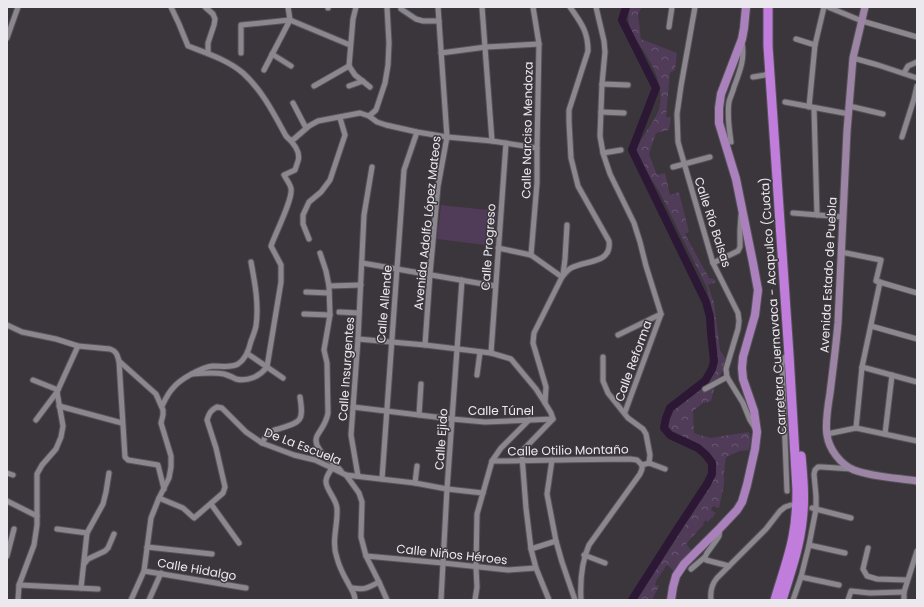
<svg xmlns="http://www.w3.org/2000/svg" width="924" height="607" font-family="Poppins,sans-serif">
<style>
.forest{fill:url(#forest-crowns)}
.pitch{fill:#503b59}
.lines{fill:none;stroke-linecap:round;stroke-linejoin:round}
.river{stroke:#2c1835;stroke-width:8}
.street-casing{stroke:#565358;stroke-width:7}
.secondary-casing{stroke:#565358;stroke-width:9}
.primary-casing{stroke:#565358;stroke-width:10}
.highway-casing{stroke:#565358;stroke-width:11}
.street{stroke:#8c878e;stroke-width:5}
.secondary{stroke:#9c84a5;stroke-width:7}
.primary{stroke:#ab81bd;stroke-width:8}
.highway{stroke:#c07ddc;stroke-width:9}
.labels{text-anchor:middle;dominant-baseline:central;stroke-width:3;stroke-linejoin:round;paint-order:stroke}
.street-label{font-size:12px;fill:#ebe9ed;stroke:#3a363c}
</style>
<defs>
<pattern id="forest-crowns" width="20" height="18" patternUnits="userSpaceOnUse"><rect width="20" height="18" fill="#503b59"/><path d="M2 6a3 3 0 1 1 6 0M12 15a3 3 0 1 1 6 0" fill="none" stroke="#695771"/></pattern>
</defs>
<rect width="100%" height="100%" fill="#3a363c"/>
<path class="forest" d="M 630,7 L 642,7 L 638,14 L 641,39 L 677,53 L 675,70 L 670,73 L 666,117 L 671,117 L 669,130 L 656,133 L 649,154 L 657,175 L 665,173 L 670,195 L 679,192 L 689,232 L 685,234 L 709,278 L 714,279 L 716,282 L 708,285 L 714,303 L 720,350 L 725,358 L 724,368 L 715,386 L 711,401 L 703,403 L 693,411 L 694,433 L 710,438 L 749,432 L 751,439 L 749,450 L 740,451 L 726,457 L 724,473 L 724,485 L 719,508 L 713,506 L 711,510 L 716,513 L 708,522 L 706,520 L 703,523 L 704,524 L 686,544 L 693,552 L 675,572 L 667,565 L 656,581 L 655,585 L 659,586 L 652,600 L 630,600 L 631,598 L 675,538 L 707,489 L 711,479 L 711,464 L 709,457 L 704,451 L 695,445 L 684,441 L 672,435 L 663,427 L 662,418 L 667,410 L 676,402 L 702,386 L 709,377 L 712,367 L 712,314 L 707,288 L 660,193 L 650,177 L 636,151 C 638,146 640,141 643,137 C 648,128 659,115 660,104 C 663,84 653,66 643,50 C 638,43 633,36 630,28 C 628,22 628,13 630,7 Z"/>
<path class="pitch" d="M 441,205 L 497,211 L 493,246 L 437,239 Z"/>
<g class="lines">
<path class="river" d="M 626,7 L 622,20 L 656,88 L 632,150 L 706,302 L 710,317 L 711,333 L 714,361 L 712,369 L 705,381 L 670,408 L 666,418 L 664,428 L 670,435 L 698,448 L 706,455 L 712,463 L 712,474 L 707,484 L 676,531 L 632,600"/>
<g class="street-casing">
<g id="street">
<path d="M 171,7 L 179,24 L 188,46 C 206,53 228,60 243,73 C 262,90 274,114 286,136 C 293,142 301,152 298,161 C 297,164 296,167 295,170 L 284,175 C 286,179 291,185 291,189 C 293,199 275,234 271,246 L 281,265 L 281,282 L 267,367 C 260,376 248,382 236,379 C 232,377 228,375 224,374 C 214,372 203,373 192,374"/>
<path d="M 205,7 L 213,14 L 215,19 L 214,25 L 208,43 L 208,53"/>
<path d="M 288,7 L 290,20"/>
<path d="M 328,7 L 328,8"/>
<path d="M 482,7 L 492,141"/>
<path d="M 596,7 L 604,41 L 605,52 L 602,84 L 600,136 L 603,153 L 610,174 L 634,223 L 640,242 L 646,266 L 661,314 L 625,412"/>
<path d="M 695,7 L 681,86 L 677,114 L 678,142 L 713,263 L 738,313 L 739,321 L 738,329 L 726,369 L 727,377 L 743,403 L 750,420 L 755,428"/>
<path d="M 828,7 L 862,21 L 917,37"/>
<path d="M 401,9 L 416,19 L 423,21 L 439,21"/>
<path d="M 669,27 L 672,7"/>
<path d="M 7,38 L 18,7"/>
<path d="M 796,39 L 815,45"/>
<path d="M 241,53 L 241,25 L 290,20 L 350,45"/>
<path d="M 441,53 L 486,47 L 539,44"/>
<path d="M 272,54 L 291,66"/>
<path d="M 853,58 L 878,65 L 917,78"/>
<path d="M 349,66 L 353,19 L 356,7"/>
<path d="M 349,66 L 355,75 L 370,87"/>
<path d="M 264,70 L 290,20"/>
<path d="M 904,73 L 908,66 L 917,62"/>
<path d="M 753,77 L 765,75 L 770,72"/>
<path d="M 602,84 L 628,85"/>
<path d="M 314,86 L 349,66"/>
<path d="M 349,86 L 363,81"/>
<path d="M 785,102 L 849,114"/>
<path d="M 293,103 L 306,128"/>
<path d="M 849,106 L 883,114"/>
<path d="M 809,107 L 815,45 L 824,7"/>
<path d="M 814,108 L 817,215"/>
<path d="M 601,112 L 624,113"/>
<path d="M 369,116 L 376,110 L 385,83 L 388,65 L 389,43 L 387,7"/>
<path d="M 902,137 L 914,99 L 917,86"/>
<path d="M 291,140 L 294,139 L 309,126 L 318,121 L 360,113 L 369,116 L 377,122 L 386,125 L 417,132 L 447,137 L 492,141 L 537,148"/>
<path d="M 731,142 C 729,128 727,115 729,102 C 730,97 733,92 734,87 C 740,71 745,59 742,42"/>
<path d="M 603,153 L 621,150"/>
<path d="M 673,167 L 710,157"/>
<path d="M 793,213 L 843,217"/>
<path d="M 309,239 L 303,224 L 303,215 L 309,202 L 321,192 L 330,180 L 345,135 L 340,118"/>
<path d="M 498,248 L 531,255 L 562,277"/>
<path d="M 841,252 L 881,260 L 876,281 L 917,293"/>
<path d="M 320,253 L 326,271 L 329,286 L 330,315 L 324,350 L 327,363 L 328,413 C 326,424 322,427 317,436 C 311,449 334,462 341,471"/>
<path d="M 531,255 L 537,183 L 537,148 L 539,44 L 533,7"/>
<path d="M 362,263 L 495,286"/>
<path d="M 713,263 L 738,251 L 740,247 L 740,230 L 741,215"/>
<path d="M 563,275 L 565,259 L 567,225"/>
<path d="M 329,286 L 361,285"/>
<path d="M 306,292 L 329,293"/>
<path d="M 339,312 L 359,313"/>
<path d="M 304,314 L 330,315"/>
<path d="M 7,325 L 22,332 L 56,339 L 78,346 L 110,349 C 116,351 117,354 119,361 L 125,457 L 128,460 L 158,465 L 164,489"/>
<path d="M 871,326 L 917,339"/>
<path d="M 618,335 L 661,314"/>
<path d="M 358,339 L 425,345 L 491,353 L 511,359 L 536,389 L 545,403"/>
<path d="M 425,345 L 430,274 L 438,186 L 447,137 L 438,7"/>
<path d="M 491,353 L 506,143"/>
<path d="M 248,354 L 283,378"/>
<path d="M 603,357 L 603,381 L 608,393 L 628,418 L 643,429 L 646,434 L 650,455 L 649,463 L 642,465"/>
<path d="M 119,361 L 156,394 L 163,410 L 163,415 L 161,423 L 171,456 L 171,467 L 169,478 L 159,498 L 151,518 L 144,571 L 131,600"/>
<path d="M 862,367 L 917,382"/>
<path d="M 477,375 L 480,352"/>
<path d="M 33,380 L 58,390"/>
<path d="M 705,389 L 727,377"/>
<path d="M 59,406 L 122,423"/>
<path d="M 162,406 C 165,400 168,393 173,388 C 180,379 202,367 213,366 C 221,366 231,368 238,364 C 246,359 249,350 251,341 C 253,336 255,331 256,326 C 259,305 255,283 251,262"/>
<path d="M 353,407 L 452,419 L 485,422 L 553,419"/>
<path d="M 419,415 L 421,384"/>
<path d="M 36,420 L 57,392"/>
<path d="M 856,428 L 862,367 L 880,282"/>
<path d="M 827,434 L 856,428 L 917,441"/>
<path d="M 885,434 L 892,375"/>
<path d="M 262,443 C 264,440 265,437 267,435 C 270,432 274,430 278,429 C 301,422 304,422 300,397"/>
<path d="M 552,460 L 547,494 L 556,541 L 562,562 L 575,600"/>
<path d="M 492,461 C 538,461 583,459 630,459 L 637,460 L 642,465"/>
<path d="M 649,463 L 665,469"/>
<path d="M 332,468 C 330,471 326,477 326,481 C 325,489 337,499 337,509 C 338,525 331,542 337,558 C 339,566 344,576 348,583 C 351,589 355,593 355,600"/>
<path d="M 7,473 L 13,475"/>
<path d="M 346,475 L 415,483 L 447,489 L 483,493"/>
<path d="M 358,476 L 351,435 L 358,339 L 364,215 L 372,167"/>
<path d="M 382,479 L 404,170 L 417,132"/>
<path d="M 415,483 L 417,466"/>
<path d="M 787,491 L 782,364 L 784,358 L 789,355"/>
<path d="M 159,498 L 183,508 L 194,518 L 223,493 L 225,487 L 216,448 L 207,420 C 209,413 211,410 217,407 L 222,408 L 246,432 L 262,443 L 294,455 L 315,460 L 332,468 L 346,475 L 359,493 L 362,502 L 361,537 L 366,556 L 379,582 L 387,600"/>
<path d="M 7,501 L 37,516"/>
<path d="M 211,504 L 239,543"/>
<path d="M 812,508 L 851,518"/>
<path d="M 57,529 L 87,533"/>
<path d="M 809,545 L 845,553"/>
<path d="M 147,547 L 212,554"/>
<path d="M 868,548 L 863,569 L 867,576 L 877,579 L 907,580"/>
<path d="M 531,549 L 556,541"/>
<path d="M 584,555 L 605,563"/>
<path d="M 7,556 L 14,529"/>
<path d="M 366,556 L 443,563 L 508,570 L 536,568"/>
<path d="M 705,557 L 706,560 L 729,566"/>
<path d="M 84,564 L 88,559 L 105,551 L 108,548 L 114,534"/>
<path d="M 691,569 L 705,557 L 707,553 L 715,542 L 719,536 L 720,529"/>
<path d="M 144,571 L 246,588"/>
<path d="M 801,577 L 839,585"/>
<path d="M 19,585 L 98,589"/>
<path d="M 81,588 L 87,533 L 103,504 L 106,492 L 109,473"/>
<path d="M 352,588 C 365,590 368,588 379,582"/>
<path d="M 18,600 L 19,585 L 34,545 L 37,525 L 37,474 L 42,465 L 56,449 L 61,437 L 63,426 L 57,392 L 78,346"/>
<path d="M 149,600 L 161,573"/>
<path d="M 441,600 L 447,489 L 462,280"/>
<path d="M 475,600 L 477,587 L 476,567 L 477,514 L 492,461 L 501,448 L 529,420"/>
<path d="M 549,600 L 536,568 L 531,549 L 526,508 L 522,456 L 523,450 L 553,419 L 551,413 L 545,403 L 546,387 L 533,343 L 534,333 L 562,277 C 565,274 567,270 571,268 C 586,260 612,264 609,241 L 578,186 L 571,158 L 569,122 L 569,110 L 588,51 C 588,31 581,23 570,7"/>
<path d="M 581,600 C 580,581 581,563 589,545 L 640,474 L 642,469 L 642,465"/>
<path d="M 711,600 C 710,592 712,584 717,578 L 766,529 L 780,511 L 785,507 L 791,505"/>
<path d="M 793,600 L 801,577 L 809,545 L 816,509 L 816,496 L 814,474 L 815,470 L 818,467 L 822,467 L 852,469"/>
<path d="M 848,600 L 851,591 L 870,593 L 904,592"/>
<path d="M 904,600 L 904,592 L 917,551"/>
</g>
</g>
<g class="secondary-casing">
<path id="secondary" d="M 865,7 L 853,58 L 847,131 L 838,323 C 836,346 833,369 830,393 C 828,405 825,423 827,435 C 829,449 840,464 854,470 C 873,477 897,478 917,481"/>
</g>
<g class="primary-casing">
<path id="primary" d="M 671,600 L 673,587 L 676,576 L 684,564 L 720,528 L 737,510 L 742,502 L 747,485 L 755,449 L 757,432 L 754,411 L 743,379 L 742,368 L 743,357 L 755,315 L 758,290 L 753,263 L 736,179 L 719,123 L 719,108 L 721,94 L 742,39 L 744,28 L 746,7"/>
</g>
<g class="highway-casing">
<g id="highway">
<path d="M 768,7 L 768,46 L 789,355 L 797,490 C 797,506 796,522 793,537 C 789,558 781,579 775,600"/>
<path d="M 782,600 C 790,574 799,549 802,522 C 805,500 803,478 801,456"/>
</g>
</g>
<use href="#street" class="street"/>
<use href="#secondary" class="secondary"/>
<use href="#primary" class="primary"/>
<use href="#highway" class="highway"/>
</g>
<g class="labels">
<g class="street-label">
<text transform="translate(527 130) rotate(-89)">Calle Narciso Mendoza</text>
<text transform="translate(713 222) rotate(72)">Calle Río Balsas</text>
<text transform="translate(427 223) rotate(-84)">Avenida Adolfo López Mateos</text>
<text transform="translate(488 247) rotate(-86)">Calle Progreso</text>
<text transform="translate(828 275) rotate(-87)">Avenida Estado de Puebla</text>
<text transform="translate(384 304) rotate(-85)">Calle Allende</text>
<text transform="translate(773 306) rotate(-94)">Carretera Cuernavaca - Acapulco (Cuota)</text>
<text transform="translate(633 361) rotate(-70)">Calle Reforma</text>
<text transform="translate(346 369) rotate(-86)">Calle Insurgentes</text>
<text x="501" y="410">Calle Túnel</text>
<text transform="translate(441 439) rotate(-86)">Calle Ejido</text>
<text transform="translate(303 446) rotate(21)">De La Escuela</text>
<text transform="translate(568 450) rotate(-1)">Calle Otilio Montaño</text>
<text transform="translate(452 554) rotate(6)">Calle Niños Héroes</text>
<text transform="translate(197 569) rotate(10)">Calle Hidalgo</text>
</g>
</g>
<rect width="924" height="607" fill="none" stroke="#ebe9ed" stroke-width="16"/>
</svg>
